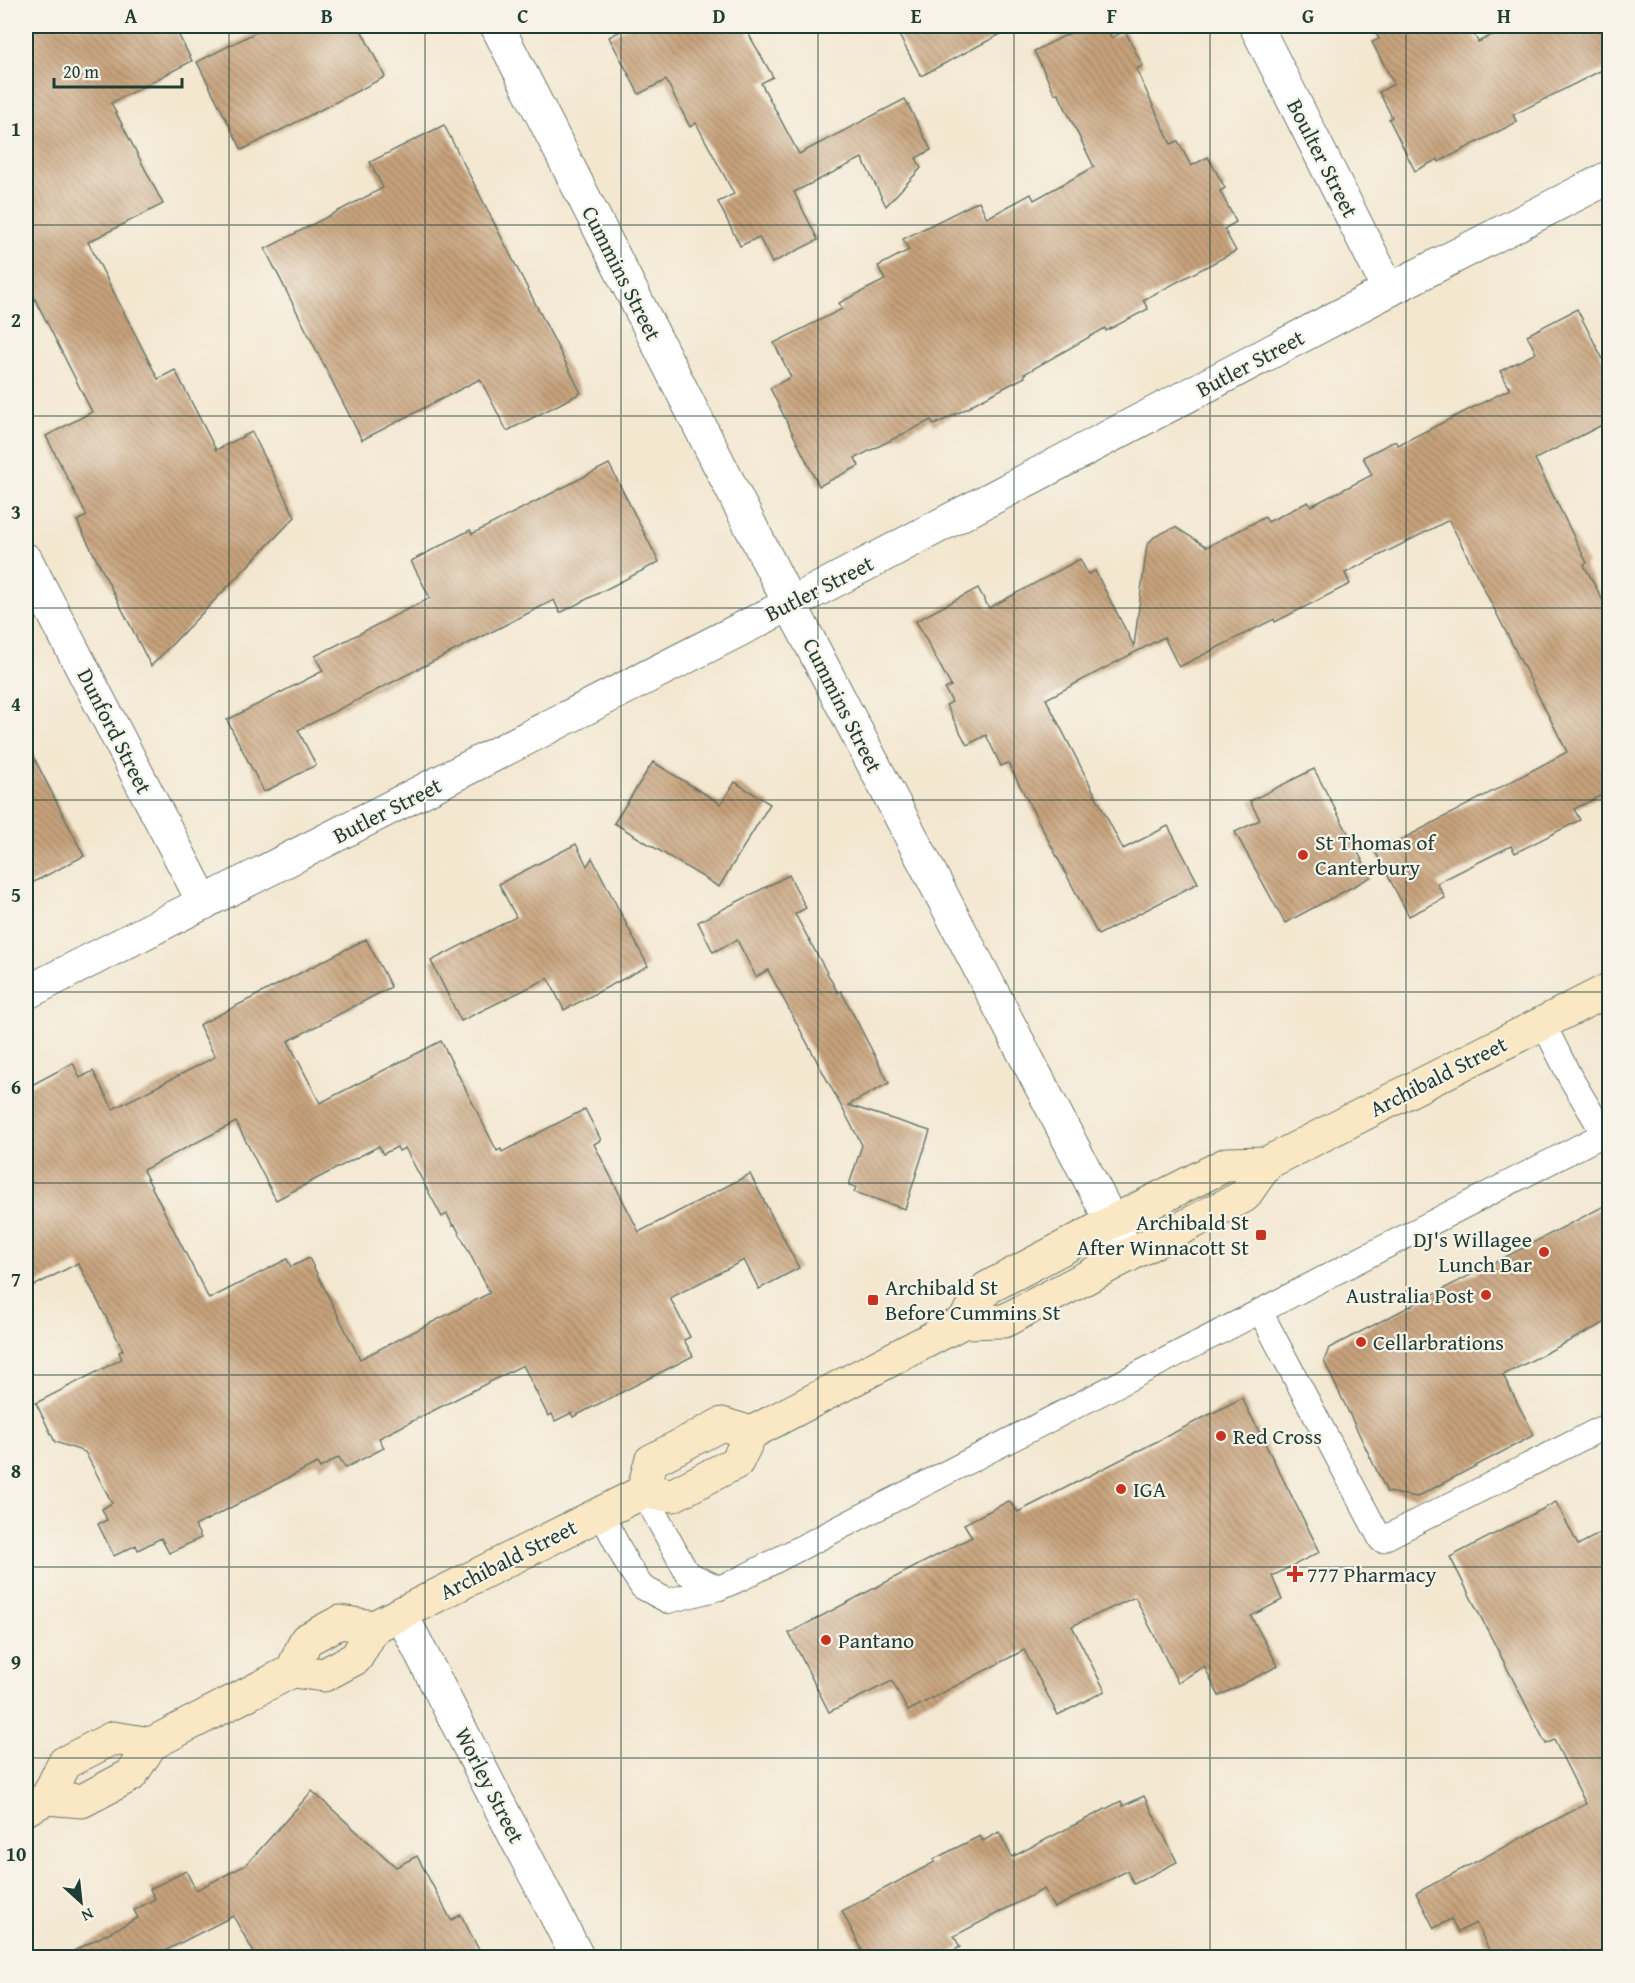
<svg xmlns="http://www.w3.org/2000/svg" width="1635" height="1983" font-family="'Gentium Book Plus',serif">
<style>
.building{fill:url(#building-back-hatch);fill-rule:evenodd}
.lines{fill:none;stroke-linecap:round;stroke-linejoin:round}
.lane-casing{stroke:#69786b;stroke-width:26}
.street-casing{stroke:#69786b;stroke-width:35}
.secondary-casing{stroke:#69786b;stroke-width:35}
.lane{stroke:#fff;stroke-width:24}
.street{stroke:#fff;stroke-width:33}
.secondary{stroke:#fae7c3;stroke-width:33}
.grid{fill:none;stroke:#1f3d34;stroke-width:1.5;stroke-opacity:0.55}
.poi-dot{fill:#c8321e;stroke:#f7f3e8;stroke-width:2}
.labels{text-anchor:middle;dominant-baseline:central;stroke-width:4.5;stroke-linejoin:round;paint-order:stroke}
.street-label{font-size:22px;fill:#1f3d34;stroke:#f7f3e8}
.poi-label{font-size:22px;fill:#1f3d34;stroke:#f7f3e8;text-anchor:start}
.neatline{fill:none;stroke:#1f3d34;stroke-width:2}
.grid-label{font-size:20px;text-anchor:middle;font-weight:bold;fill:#1f3d34}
</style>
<defs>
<pattern id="building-back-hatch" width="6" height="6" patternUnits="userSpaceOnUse" patternTransform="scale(1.5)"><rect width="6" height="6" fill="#c7a27c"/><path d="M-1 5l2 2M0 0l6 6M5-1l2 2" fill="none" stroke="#a18566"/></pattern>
</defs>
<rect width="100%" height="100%" fill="#f7f3e8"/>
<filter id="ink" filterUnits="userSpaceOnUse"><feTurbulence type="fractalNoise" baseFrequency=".0167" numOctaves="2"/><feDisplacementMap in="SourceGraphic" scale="12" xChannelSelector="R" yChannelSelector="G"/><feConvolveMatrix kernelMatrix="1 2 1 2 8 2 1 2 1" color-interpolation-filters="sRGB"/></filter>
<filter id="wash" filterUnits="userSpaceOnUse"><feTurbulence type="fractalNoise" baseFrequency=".008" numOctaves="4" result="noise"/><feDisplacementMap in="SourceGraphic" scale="24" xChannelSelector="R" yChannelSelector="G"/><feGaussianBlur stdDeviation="1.35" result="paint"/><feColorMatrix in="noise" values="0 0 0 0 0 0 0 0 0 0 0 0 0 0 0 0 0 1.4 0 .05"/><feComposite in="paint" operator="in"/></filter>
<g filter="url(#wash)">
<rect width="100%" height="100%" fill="#f3e7d0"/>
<g id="blocks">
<g class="building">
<path d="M 26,26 L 174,26 L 192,61 L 111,103 L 163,204 L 88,242 L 158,379 L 175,370 L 216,450 L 252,432 L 295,517 L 151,666 L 77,521 L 87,516 L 46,436 L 92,412 L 26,281 Z"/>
<path d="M 268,26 L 359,26 L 385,77 L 242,150 L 197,62 Z"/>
<path d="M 630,26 L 744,26 L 773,77 L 761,83 L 799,154 L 905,99 L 931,150 L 916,158 L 921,168 L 886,206 L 862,158 L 794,192 L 818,240 L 772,263 L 759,237 L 740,246 L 718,202 L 734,194 L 696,123 L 690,127 L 666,80 L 639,94 L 609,37 Z"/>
<path d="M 894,26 L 1016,26 L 921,76 Z"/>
<path d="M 1084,26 L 1106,26 L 1111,38 L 1125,31 L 1143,66 L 1136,69 L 1171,144 L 1178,141 L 1191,166 L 1208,157 L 1225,188 L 1220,191 L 1236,222 L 1224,229 L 1236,251 L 1143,300 L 1148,309 L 1106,331 L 1105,328 L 1024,374 L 1025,377 L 971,405 L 972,406 L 934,425 L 931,420 L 855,458 L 859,466 L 819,486 L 770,388 L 791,377 L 774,343 L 842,309 L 839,303 L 885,280 L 878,266 L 909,250 L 903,239 L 979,201 L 987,218 L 1031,194 L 1034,200 L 1094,167 L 1058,93 L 1055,94 L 1034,51 Z"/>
<path d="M 1372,26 L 1470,26 L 1478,42 L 1511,26 L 1610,26 L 1610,66 L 1513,115 L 1517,122 L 1439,162 L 1438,159 L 1415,171 L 1389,119 L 1392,117 L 1379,92 L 1394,84 L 1372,42 L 1379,39 Z"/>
<path d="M 444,125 L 581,393 L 507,431 L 480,379 L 362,440 L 265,249 L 383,188 L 370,162 Z"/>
<path d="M 1577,309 L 1610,373 L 1610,421 L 1535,459 L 1587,563 L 1584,565 L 1610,614 L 1610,791 L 1574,809 L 1580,820 L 1515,853 L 1511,846 L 1437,883 L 1445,898 L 1409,916 L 1376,853 L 1567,752 L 1449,520 L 1345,573 L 1350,584 L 1275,622 L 1274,619 L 1179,667 L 1164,637 L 1046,699 L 1123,849 L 1168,826 L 1198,883 L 1098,935 L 1008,763 L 1001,766 L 986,735 L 967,745 L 946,705 L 952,702 L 945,689 L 951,686 L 916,621 L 978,588 L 989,608 L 1080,559 L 1088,574 L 1095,571 L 1134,646 L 1147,545 L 1154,537 L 1175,527 L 1207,547 L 1265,517 L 1268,522 L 1308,502 L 1311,506 L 1372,475 L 1363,457 L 1395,441 L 1398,445 L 1510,389 L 1500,371 L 1536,353 L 1527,335 Z"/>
<path d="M 609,464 L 659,562 L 560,613 L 554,600 L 298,730 L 316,765 L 264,792 L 227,720 L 323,671 L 315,656 L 430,598 L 411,561 L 470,530 L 472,534 Z"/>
<path d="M 26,742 L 84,856 L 26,886 Z"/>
<path d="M 653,762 L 721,804 L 735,782 L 770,804 L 719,887 L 614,823 Z"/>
<path d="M 1314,769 L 1371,877 L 1285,923 L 1235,832 L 1260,820 L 1250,801 Z"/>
<path d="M 576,844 L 587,866 L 592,858 L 648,966 L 564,1010 L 548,978 L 461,1021 L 431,961 L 516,917 L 499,884 Z"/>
<path d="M 789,875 L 806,908 L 795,914 L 838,993 L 841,991 L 889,1083 L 848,1105 L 930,1131 L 905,1209 L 854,1192 L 856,1187 L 849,1185 L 862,1145 L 768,970 L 756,977 L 737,940 L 713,952 L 698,922 Z"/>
<path d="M 366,939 L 391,987 L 288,1041 L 320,1103 L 441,1041 L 497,1151 L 501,1149 L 502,1152 L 585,1109 L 601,1140 L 594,1144 L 639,1232 L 750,1174 L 799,1268 L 759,1289 L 744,1260 L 670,1298 L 690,1337 L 684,1340 L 693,1356 L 573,1417 L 571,1413 L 555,1421 L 552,1414 L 548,1416 L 523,1365 L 379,1438 L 384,1448 L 345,1468 L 339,1457 L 320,1468 L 317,1463 L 195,1526 L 201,1538 L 169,1553 L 161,1538 L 138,1550 L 136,1545 L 114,1556 L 98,1524 L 107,1520 L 102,1509 L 112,1503 L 85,1452 L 55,1442 L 36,1403 L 122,1359 L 119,1352 L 123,1350 L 78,1263 L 26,1290 L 26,1088 L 73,1063 L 80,1078 L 93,1071 L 113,1109 L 215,1057 L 199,1025 ZM 236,1122 L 276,1200 L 379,1146 L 383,1154 L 397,1147 L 399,1151 L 405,1148 L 442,1217 L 447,1214 L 453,1226 L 455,1225 L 490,1293 L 360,1359 L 309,1258 L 291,1267 L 287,1259 L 209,1299 L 143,1170 Z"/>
<path d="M 1610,1203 L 1610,1320 L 1503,1375 L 1534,1435 L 1417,1497 L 1387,1492 L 1324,1361 L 1329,1348 Z"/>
<path d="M 1242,1398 L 1320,1552 L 1272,1576 L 1282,1600 L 1251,1616 L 1278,1666 L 1219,1696 L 1204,1666 L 1178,1683 L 1135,1597 L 1072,1626 L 1105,1691 L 1058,1715 L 1024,1650 L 908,1711 L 892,1681 L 829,1712 L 789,1633 L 972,1537 L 964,1524 L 1009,1501 L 1018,1512 Z"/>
<path d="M 1556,1502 L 1578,1545 L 1610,1528 L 1610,1958 L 1493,1958 L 1476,1923 L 1458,1932 L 1451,1919 L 1434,1928 L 1416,1893 L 1586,1804 L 1554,1740 L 1546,1744 L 1450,1557 Z"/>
<path d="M 312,1791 L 396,1867 L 417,1856 L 451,1920 L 461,1915 L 483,1958 L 257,1958 L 233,1916 L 151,1958 L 60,1958 L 138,1918 L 134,1910 L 155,1899 L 150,1889 L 186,1871 L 196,1890 L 246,1865 Z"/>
<path d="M 1144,1796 L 1177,1862 L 1134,1884 L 1127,1871 L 1054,1908 L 1044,1889 L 954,1936 L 960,1947 L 940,1958 L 866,1958 L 842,1911 L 935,1862 L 934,1859 L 980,1836 L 983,1841 L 999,1832 L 1012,1857 L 1121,1801 L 1123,1806 Z"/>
</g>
</g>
</g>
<g filter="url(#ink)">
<use href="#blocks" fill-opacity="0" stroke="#69786b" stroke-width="1.5"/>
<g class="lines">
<g class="lane-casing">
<g id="lane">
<path d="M 1260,1311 L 1381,1540 L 1610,1424"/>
<path d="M 643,1492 L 687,1573 L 719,1588"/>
<path d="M 601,1513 L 627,1564 L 642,1587 L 668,1601 L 719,1588 L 742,1578 L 1604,1134 L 1570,1077 L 1543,1023"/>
</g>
</g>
<g class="street-casing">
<g id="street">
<path d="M 497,26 L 790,604 L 1129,1255"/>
<path d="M 1256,26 L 1389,290"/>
<path d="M 26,560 L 204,903"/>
<path d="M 26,993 L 790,604 L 1389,290 L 1610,177"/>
<path d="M 401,1614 L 578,1958"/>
</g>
</g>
<g class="secondary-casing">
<g id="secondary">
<path d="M 963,1322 L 987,1288 L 1112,1222 L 1227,1164 L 1267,1163 L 1610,989"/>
<path d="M 643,1492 L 651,1461 L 722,1424 L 751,1433"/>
<path d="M 292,1671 L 306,1640 L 340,1622 L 374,1627"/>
<path d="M 47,1798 L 64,1763 L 113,1738 L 151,1744"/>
<path d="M 26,1809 L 47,1798 L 82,1801 L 131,1775 L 151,1744 L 292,1671 L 324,1675 L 356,1658 L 374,1627 L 643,1492 L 673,1495 L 737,1462 L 751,1433 L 963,1322 L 1004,1321 L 1129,1255 L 1244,1196 L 1267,1163"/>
</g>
</g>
<use href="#lane" class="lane"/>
<use href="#street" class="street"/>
<use href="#secondary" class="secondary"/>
</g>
</g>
<path class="grid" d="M 229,26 L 229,1958M 425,26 L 425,1958M 621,26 L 621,1958M 818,26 L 818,1958M 1014,26 L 1014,1958M 1210,26 L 1210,1958M 1406,26 L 1406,1958M 26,225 L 1610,225M 26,416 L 1610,416M 26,608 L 1610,608M 26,800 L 1610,800M 26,992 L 1610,992M 26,1183 L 1610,1183M 26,1375 L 1610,1375M 26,1567 L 1610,1567M 26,1758 L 1610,1758"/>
<g class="poi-dot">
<circle cx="1303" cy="855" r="6"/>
<rect x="1255" y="1229" width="12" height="12" rx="3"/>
<circle cx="1544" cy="1252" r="6"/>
<circle cx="1486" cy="1295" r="6"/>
<rect x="867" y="1294" width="12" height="12" rx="3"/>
<circle cx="1361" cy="1342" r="6"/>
<circle cx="1221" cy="1436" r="6"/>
<circle cx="1121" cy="1489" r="6"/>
<path d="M1292 1565h6v6h6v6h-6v6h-6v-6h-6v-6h6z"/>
<circle cx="826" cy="1640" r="6"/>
</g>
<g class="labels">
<g class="street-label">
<text transform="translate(1323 158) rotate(63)">Boulter Street</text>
<text transform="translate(622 273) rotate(63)">Cummins Street</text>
<text transform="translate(1250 363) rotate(-28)">Butler Street</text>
<text transform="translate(819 588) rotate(-27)">Butler Street</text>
<text transform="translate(843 705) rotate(63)">Cummins Street</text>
<text transform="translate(115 731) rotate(63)">Dunford Street</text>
<text transform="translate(387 810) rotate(-27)">Butler Street</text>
<text transform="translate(1438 1076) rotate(-27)">Archibald Street</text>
<text transform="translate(508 1559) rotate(-27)">Archibald Street</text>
<text transform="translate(490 1785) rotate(63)">Worley Street</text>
</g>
<g class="poi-label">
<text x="1315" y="842">St Thomas of<tspan x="1315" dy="25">Canterbury</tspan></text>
<text x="1249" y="1222" text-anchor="end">Archibald St<tspan x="1249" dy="25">After Winnacott St</tspan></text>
<text x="1532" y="1239" text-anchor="end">DJ's Willagee<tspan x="1532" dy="25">Lunch Bar</tspan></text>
<text x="885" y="1287">Archibald St<tspan x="885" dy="25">Before Cummins St</tspan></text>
<text x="1474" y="1295" text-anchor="end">Australia Post</text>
<text x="1373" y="1342">Cellarbrations</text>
<text x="1233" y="1436">Red Cross</text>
<text x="1133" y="1489">IGA</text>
<text x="1307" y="1574">777 Pharmacy</text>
<text x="838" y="1640">Pantano</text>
</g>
</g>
<rect width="1635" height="1983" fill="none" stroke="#f7f3e8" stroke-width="66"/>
<g transform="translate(81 1902) rotate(153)" stroke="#f7f3e8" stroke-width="4.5" paint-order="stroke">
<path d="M0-4.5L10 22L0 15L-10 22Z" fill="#1f3d34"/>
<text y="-9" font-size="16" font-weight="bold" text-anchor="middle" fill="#1f3d34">N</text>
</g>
<path d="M54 78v9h128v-9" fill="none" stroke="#1f3d34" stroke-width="3"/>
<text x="63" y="78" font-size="18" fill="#1f3d34" stroke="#f7f3e8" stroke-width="4.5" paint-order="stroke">20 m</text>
<rect x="33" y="33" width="1569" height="1917" class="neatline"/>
<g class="grid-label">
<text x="131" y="23">A</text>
<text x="327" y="23">B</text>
<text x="523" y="23">C</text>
<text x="719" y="23">D</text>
<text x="916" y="23">E</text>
<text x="1112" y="23">F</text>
<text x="1308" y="23">G</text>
<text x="1504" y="23">H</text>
<text x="16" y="136">1</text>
<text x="16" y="327">2</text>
<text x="16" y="519">3</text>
<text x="16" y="711">4</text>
<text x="16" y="902">5</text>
<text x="16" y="1094">6</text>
<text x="16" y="1286">7</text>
<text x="16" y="1478">8</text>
<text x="16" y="1669">9</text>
<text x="16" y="1861">10</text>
</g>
</svg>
